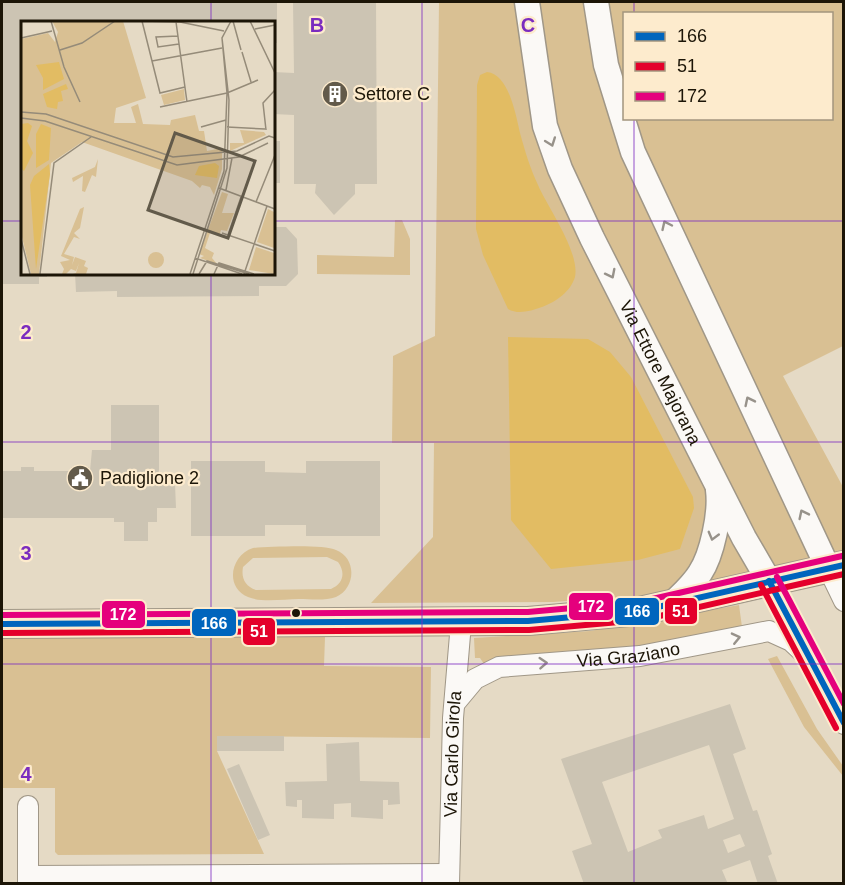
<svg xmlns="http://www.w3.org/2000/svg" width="845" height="885" font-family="Arial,sans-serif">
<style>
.green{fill:#d9c093;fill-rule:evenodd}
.forest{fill:#e2bc63}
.building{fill:#ccc4b3;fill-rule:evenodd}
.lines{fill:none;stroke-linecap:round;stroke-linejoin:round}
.minor-casing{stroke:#a09787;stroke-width:22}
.tertiary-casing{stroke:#a09787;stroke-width:27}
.secondary-casing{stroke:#a09787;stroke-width:30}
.minor{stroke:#fbf9f6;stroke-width:20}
.tertiary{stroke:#fbf9f6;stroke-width:24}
.secondary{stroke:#fbf9f6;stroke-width:27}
.bus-1-casing{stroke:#fdebcd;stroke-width:10}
.bus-2-casing{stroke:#fdebcd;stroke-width:10}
.bus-3-casing{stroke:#fdebcd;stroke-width:10}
.bus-1{stroke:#0065bd;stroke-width:6}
.bus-2{stroke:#e4002b;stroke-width:6}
.bus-3{stroke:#e5007d;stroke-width:6}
.oneway{stroke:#97928a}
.grid{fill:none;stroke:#7b2cbf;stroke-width:1.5;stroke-opacity:0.55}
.bus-dot{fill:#1c1507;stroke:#fdebcd;stroke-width:2}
.labels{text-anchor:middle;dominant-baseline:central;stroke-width:4.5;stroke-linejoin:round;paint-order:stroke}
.poi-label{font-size:18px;fill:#1c1507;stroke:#fdebcd;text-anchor:start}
.street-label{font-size:18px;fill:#1c1507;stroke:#fdebcd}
.inset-road{fill:none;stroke:#958b79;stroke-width:1.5}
.view{fill:#625a4a;fill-opacity:0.15;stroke:#625a4a;stroke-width:3}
.inset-edge{fill:none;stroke:#1c1507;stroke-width:3}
.grid-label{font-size:20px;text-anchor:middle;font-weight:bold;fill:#7b2cbf;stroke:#fdebcd;stroke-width:4.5;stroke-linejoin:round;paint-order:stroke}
.line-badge{stroke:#fdebcd;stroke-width:2}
.badge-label{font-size:16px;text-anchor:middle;font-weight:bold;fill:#fff}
</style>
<rect width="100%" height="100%" fill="#e5dac5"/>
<g class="green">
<path d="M 439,2 L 843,2 L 843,346 L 783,376 L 843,487 L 843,554 L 749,572 L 653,595 L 553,602 L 371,603 L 433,537 L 434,443 L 392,443 L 393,356 L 435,336 ZM 624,14 L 832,14 L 832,118 L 624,118 Z"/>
<path d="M 395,220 L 402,220 L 410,239 L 410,275 L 317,274 L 317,255 L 394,257 Z"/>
<path d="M 253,548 C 269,547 323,544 336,550 C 357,558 356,588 336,597 C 325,601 310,599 299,599 C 284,599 262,603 248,597 C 224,587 231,555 253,548 ZM 327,557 L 338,562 C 346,573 343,584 331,589 L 256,590 C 245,586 241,578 243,567 L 253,558 Z"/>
<path d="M 739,605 L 742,627 L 639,648 L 484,664 L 480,658 L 475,658 L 474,638 L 590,631 Z"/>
<path d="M 297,634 L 325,637 L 324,666 L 431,667 L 430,738 L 217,736 L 217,751 L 264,854 L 58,855 L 55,852 L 55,788 L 2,788 L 2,635 Z"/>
<path d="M 777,656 L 817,729 L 843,766 L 843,776 L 804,727 L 768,659 Z"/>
</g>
<g class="forest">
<path d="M 487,72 C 509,74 516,116 520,133 C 525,151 530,168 538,185 C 548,208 580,252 575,277 C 571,291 556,302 542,307 C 531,311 518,315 508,309 L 483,255 L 476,229 L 477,85 L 480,75 Z"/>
<path d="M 508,337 L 588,339 L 610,352 L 631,377 L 693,497 L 694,508 L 680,549 L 638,560 L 551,569 L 511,520 Z"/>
</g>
<g class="building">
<path d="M 2,2 L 277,2 L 277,43 L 273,43 L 273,22 L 22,22 L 22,273 L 47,273 L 47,277 L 39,277 L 39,284 L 2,284 Z"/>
<path d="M 293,2 L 376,2 L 377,184 L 355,184 L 355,194 L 334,215 L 315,193 L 316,184 L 294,184 L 294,115 L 273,114 L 273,72 L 294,73 Z"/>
<rect x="273" y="141" width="7" height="42"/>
<path d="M 273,227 L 286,227 L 297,239 L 298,274 L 286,286 L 259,286 L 259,296 L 117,297 L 117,291 L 76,292 L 75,273 L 273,273 Z"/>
<path d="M 111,405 L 159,405 L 159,484 L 175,484 L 176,508 L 157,508 L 157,522 L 148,522 L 148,541 L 124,541 L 124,522 L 114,522 L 114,518 L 2,518 L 2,471 L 21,471 L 21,467 L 34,467 L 34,471 L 90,471 L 92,450 L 111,450 Z"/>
<path d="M 191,461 L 265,461 L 265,472 L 306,473 L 306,461 L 380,461 L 380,536 L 306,536 L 306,525 L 265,525 L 265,536 L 191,536 Z"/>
<path d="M 730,704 L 746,749 L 733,754 L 753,811 L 757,810 L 772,854 L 768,856 L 778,884 L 758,884 L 750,860 L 722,870 L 728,884 L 584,884 L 572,851 L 592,844 L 561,759 ZM 709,745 L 734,819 L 708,829 L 704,815 L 658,830 L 662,838 L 628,852 L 602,782 ZM 740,834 L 745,846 L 728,853 L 723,840 Z"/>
<rect x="217" y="736" width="67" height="15"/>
<path d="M 359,742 L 360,781 L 399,782 L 400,804 L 388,805 L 388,800 L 383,800 L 383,819 L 351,817 L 351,803 L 334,804 L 334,819 L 302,818 L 302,800 L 297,800 L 297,807 L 286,806 L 285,782 L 327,781 L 326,744 Z"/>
<path d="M 239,764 L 270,835 L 258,840 L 227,769 Z"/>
</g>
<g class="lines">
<g class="minor-casing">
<g id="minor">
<path d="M 828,568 L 844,601"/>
<path d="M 769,581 L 844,724"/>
<path id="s1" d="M 455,703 L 475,679 L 499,667 L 640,656 L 769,631 L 791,641 L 807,656"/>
<path d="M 28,876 L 449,874"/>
<path d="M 28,884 L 28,806"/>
<path id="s2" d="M 449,884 L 453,718 L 461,623"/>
</g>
</g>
<g class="tertiary-casing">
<g id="tertiary">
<path id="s3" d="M 527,2 L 545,126 L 560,169 L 592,238 L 744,538 L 769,581"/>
<path d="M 596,2 L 606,65 L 633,152 L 828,568"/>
<path d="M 671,605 C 681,595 692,586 700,573 C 712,555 721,513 718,490"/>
</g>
</g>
<g class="secondary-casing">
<path id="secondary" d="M 2,624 L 528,621 L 640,611 L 844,565"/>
</g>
<use href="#minor" class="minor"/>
<use href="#tertiary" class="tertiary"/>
<use href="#secondary" class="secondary"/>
<g class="bus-1-casing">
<g id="bus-1">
<path d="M 769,581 L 844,723"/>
<path d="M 2,624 L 528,621 L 640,611 L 844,565"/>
</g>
</g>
<g class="bus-2-casing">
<g id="bus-2">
<path d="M 761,585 L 836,728"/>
<path d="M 2,633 L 529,630 L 642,620 L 844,574"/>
</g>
</g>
<g class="bus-3-casing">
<g id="bus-3">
<path d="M 777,577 L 844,704"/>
<path d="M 2,615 L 528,612 L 639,602 L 842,556"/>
</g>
</g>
<use href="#bus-1" class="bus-1"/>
<use href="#bus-2" class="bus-2"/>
<use href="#bus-3" class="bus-3"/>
</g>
<defs><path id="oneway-chevron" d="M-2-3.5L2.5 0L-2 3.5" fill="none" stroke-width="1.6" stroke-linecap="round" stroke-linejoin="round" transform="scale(1.5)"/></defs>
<g class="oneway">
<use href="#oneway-chevron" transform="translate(551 142) rotate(70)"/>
<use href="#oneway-chevron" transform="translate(666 225) rotate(-115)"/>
<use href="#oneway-chevron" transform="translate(611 274) rotate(63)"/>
<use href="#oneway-chevron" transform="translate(749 401) rotate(-116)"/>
<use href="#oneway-chevron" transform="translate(803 514) rotate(-116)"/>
<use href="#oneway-chevron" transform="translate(713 536) rotate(105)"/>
<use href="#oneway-chevron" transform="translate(736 638) rotate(-13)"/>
<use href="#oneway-chevron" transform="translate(543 663) rotate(-4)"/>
</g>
<path class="grid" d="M 211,2 L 211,22M 422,2 L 422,884M 634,2 L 634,14M 634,118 L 634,884M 2,221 L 22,221M 273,221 L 844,221M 211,273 L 211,884M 2,442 L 844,442M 2,664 L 844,664"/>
<defs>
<g id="building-disc" transform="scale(1.35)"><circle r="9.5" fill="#625a4a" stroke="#fdebcd"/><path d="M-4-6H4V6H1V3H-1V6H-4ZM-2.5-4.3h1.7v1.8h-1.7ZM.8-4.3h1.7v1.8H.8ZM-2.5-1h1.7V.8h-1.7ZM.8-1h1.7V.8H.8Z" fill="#fff"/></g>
<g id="civic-disc" transform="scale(1.35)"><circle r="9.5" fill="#625a4a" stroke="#fdebcd"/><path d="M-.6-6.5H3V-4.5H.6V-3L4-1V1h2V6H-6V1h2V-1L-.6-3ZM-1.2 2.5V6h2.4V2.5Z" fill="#fff"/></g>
</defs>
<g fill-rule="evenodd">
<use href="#building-disc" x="335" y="94"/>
<use href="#civic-disc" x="80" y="478"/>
</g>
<circle class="bus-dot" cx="296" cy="613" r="5"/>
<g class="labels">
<g class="poi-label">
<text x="354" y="94">Settore C</text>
<text x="100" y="478">Padiglione 2</text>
</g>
<g class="street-label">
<text stroke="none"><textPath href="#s3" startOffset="398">Via Ettore Majorana</textPath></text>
<text stroke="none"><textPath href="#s1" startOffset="188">Via Graziano</textPath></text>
<text stroke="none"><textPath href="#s2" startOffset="130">Via Carlo Girola</textPath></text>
</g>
</g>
<g transform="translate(21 21)">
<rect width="254" height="254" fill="#e5dac5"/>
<path d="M 31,0 L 102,0 L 125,77 L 95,87 L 93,102 L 115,102 L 110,86 L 117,83 L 122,103 L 149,104 L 150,99 L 174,94 L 178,110 L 183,110 L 186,130 L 201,127 L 201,148 L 193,174 L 189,166 L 181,164 L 179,167 L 171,160 L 61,121 L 30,142 L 18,253 L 10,253 L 0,212 L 0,18 L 27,12 L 34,21 L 37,11 ZM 163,68 L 164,79 L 143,84 L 140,74 ZM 219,109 L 243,111 L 245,114 L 209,130 L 209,122 L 223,122 ZM 77,138 L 75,156 L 71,154 L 64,171 L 61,170 L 62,155 L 52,161 L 51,157 L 74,146 ZM 201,171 L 207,173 L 201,192 L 213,192 L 206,210 L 200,209 L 198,215 L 189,212 L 184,227 L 193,232 L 191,237 L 196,243 L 179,237 L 183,235 L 178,233 ZM 63,186 L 59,207 L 53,212 L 59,218 L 53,216 L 43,233 L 53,236 L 51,244 L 54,236 L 65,240 L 63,245 L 67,247 L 65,253 L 52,253 L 55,252 L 58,242 L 55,250 L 50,248 L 45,253 L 41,253 L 43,248 L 39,241 L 49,239 L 40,235 L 59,188 ZM 247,188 L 253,191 L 253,227 L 236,221 ZM 235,226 L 253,232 L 253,253 L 228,249 ZM127 239a8 8 0 1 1 16 0a8 8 0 1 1-16 0Z" fill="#d9c093"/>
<path d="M 38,41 L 43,58 L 22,69 L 22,57 L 15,44 ZM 45,63 L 47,68 L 40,70 L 42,80 L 37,81 L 36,88 L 26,86 L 22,73 ZM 7,102 L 11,105 L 6,120 L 12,132 L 3,150 L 0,147 L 0,103 ZM 20,103 L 30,107 L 28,139 L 15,147 L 15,113 ZM 194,142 L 198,145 L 196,157 L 174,154 L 178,145 ZM 28,143 L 29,153 L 15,248 L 9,164 L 13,155 Z" fill="#e2bc63"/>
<path class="inset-road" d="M 30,0 L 43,46 L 59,81M 121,0 L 139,72 L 164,66M 121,0 L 159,1 L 203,10M 212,0 L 220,29M 229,0 L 254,52M 155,1 L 166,81M 234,8 L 254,4M 157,15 L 135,16 L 137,26 L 158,23M 0,17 L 31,10M 39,29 L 61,22 L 94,0M 221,31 L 230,61M 131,40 L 201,27M 139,86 L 206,72 L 237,59M 0,91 L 25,93 L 152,136 L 216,130 L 248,115 L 254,117M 0,97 L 24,100 L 156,144 L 218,136 L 247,122M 180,106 L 205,99M 206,106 L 244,108M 245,109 L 242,82 L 254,69M 198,167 L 254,188M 205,169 L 211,137M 235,181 L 254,134M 201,212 L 254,230M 207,214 L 220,176M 0,218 L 9,253M 174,237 L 221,253M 19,253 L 33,142 L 70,116M 169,253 L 203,150 L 206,72 L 201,17 L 210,0M 172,253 L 206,147 L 208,79 L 201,17 L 210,0M 178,253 L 186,240 L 228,253M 193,253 L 198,242 L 233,253M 223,253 L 246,185"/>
<path class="view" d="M 154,112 L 234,140 L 207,217 L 127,189 Z"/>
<rect width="254" height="254" class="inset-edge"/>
</g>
<g class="grid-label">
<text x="317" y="32">B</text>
<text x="528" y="32">C</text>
<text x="26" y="339">2</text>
<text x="26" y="560">3</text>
<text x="26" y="781">4</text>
</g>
<g class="line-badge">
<rect x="568" y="592" width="46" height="29" rx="6" fill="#e5007d"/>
<rect x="664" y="597" width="34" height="28" rx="6" fill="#e4002b"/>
<rect x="614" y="597" width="46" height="29" rx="6" fill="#0065bd"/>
<rect x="101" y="600" width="45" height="29" rx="6" fill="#e5007d"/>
<rect x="191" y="608" width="46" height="29" rx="6" fill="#0065bd"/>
<rect x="242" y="617" width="34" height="29" rx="6" fill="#e4002b"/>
</g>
<g class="badge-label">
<text x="591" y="612">172</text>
<text x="681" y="617">51</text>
<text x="637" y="617">166</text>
<text x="123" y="620">172</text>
<text x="214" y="629">166</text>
<text x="259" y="637">51</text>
</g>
<rect width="845" height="885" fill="none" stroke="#1c1507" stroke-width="6"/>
<rect x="623" y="12" width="210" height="108" fill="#fdebcd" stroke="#a3957e" stroke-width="1.5"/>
<rect x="635" y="32" width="30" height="9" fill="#0065bd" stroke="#a3957e" stroke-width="1.5"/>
<text x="677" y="42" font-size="18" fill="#1c1507">166</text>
<rect x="635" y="62" width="30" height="9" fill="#e4002b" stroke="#a3957e" stroke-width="1.5"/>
<text x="677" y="72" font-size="18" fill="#1c1507">51</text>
<rect x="635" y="92" width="30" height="9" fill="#e5007d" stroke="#a3957e" stroke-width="1.5"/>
<text x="677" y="102" font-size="18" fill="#1c1507">172</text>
</svg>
